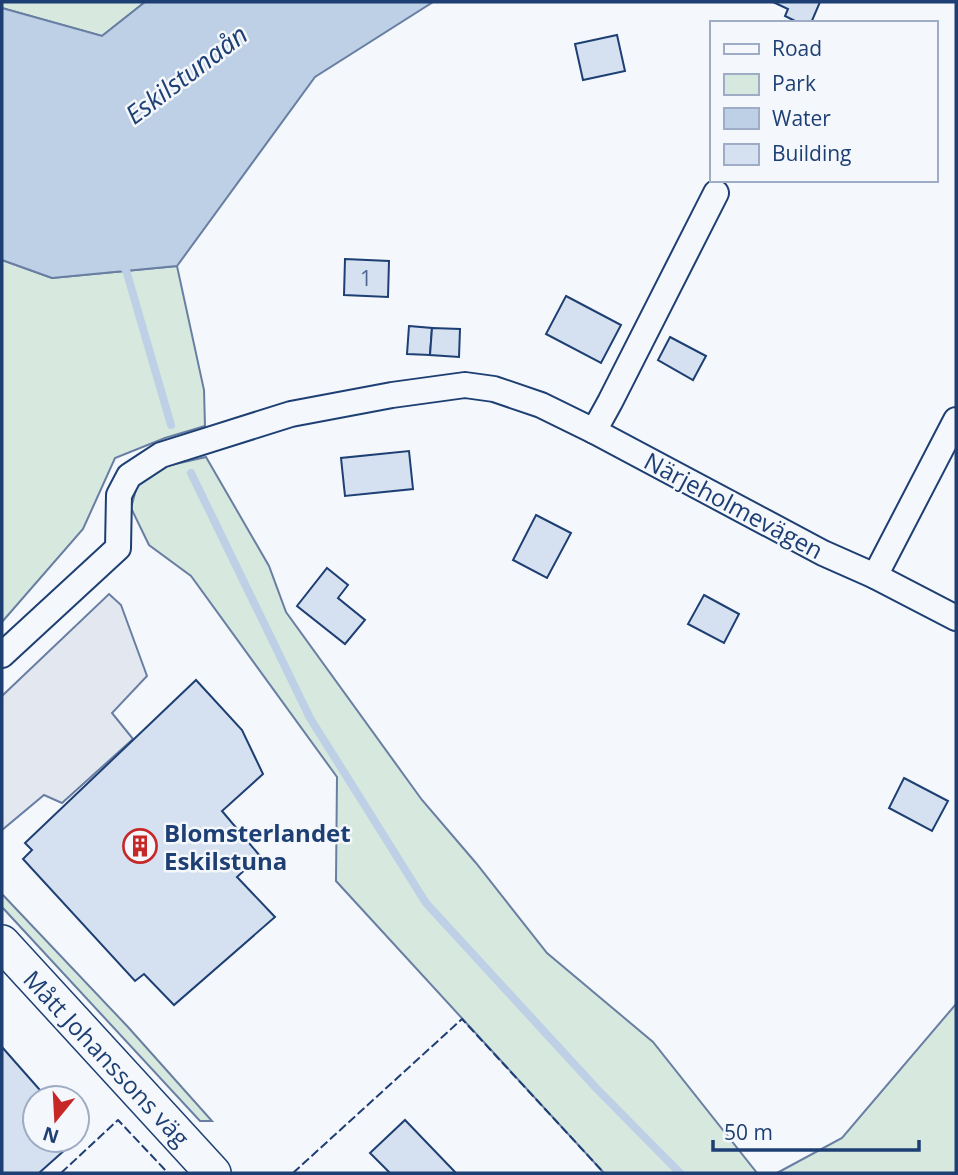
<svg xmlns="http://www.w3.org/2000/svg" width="958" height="1175" font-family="'Open Sans',sans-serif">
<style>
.green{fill:#d7e8df;stroke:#687fa3;stroke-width:2}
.parking{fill:#e3e8f0;stroke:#687fa3;stroke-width:2}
.water{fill:#bed0e5;stroke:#687fa3;stroke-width:2}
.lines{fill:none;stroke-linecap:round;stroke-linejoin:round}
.stream{stroke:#bed0e5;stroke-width:8}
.building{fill:#d5e0f0;stroke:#1d3f73;stroke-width:2}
.street-casing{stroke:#1d3f73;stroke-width:28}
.secondary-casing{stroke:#1d3f73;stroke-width:38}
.street{stroke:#f4f7fb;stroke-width:24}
.secondary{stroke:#f4f7fb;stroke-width:35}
.fence{stroke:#1d3f73;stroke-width:2;stroke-dasharray:9 3.5;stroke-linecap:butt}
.labels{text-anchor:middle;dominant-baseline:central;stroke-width:5;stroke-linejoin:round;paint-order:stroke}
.number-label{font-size:21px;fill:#4b6792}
.street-label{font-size:24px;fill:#1d3f73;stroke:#f4f7fb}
.poi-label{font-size:24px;font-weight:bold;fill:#1d3f73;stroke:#f4f7fb;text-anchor:start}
.water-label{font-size:26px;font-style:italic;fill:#1d3f73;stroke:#f4f7fb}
</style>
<rect width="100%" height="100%" fill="#f4f7fb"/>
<g class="green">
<path d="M 2,2 L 145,2 L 102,36 L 2,8 Z"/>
<path d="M 2,260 L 52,278 L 177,266 L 204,390 L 205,426 L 165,438 L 115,458 L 83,529 L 2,622 Z"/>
<path d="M 206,457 L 269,566 L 286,612 L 422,800 L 476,863 L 547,953 L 653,1042 L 757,1173 L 604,1173 L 336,881 L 337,777 L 191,576 L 149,545 L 131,508 L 138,482 L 158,468 Z"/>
<path d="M 2,894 L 128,1027 L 212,1121 L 200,1121 L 2,907 Z"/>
<path d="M 956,1004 L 956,1173 L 777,1173 L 842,1138 Z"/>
</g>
<path class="parking" d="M 109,594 L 121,605 L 147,676 L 112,713 L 133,739 L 62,803 L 44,795 L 2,830 L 2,696 Z"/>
<path class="water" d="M 145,2 L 433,2 L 315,77 L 177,266 L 52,278 L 2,260 L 2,8 L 102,36 Z"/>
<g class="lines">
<g class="stream">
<path d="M 120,264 L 126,270 L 171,425"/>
<path d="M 191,473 L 310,718 L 426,903 L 597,1089 L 680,1173"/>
</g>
</g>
<g class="building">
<path d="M 773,2 L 820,2 L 811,23 L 799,23 L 785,16 L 788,9 Z"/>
<path d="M 617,35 L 625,71 L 583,80 L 575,44 Z"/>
<path d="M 345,259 L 389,261 L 388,297 L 344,295 Z"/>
<path d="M 566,296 L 621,325 L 601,363 L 546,334 Z"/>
<path d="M 409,326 L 432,328 L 430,355 L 407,354 Z"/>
<path d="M 432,328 L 460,329 L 459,357 L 430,355 Z"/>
<path d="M 670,337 L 706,356 L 693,380 L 658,360 Z"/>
<path d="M 409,451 L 413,489 L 345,496 L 341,458 Z"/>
<path d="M 536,515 L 571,533 L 547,578 L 513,560 Z"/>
<path d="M 327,568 L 348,585 L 338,598 L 365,620 L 345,644 L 297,606 Z"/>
<path d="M 704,595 L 739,614 L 724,643 L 688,624 Z"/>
<path d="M 196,680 L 242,730 L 263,774 L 222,811 L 260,856 L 237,877 L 275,917 L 174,1005 L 144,974 L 135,981 L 23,859 L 32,850 L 25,843 Z"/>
<path d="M 904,778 L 948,801 L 932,831 L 889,808 Z"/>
<path d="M 2,1047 L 47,1098 L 35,1098 L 35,1140 L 76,1140 L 39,1173 L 2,1173 Z"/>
<path d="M 405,1120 L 456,1173 L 390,1173 L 370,1153 Z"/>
</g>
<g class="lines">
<g class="street-casing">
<g id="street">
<path d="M 594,431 L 610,402 L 716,193"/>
<path d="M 875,576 L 956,420"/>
<path d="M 2,655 L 118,548 L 119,495 L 129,476 L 161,455 L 291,414 L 392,395 L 465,385 L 494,389 L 541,405 L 594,431 L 823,553 L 875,576 L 956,618"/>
</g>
</g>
<g class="secondary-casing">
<path id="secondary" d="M 2,943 L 213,1173"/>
</g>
<use href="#street" class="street"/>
<use href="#secondary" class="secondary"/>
<g class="fence">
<path d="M 61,1173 L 118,1120 L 168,1173"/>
<path d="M 293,1173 L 462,1019 L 604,1173"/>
</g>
</g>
<defs>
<g id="building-ring" transform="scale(1.75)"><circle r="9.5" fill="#f4f7fb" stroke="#c62828" stroke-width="1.5"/><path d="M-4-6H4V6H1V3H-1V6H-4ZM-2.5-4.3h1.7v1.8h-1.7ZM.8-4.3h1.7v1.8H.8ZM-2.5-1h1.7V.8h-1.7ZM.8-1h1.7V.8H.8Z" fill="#c62828"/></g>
</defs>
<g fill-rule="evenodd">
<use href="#building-ring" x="140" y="846"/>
</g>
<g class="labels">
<g class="number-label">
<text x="366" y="278">1</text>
</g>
<g class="street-label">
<text transform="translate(734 505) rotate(28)">Närjeholmevägen</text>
<text transform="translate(107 1058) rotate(47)">Mått Johanssons väg</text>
</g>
<g class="poi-label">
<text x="164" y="832">Blomsterlandet<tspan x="164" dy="28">Eskilstuna</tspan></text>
</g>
<g class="water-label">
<text transform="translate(186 74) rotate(-37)">Eskilstunaån</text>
</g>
</g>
<rect width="958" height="1175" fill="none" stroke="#1d3f73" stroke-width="7"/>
<rect x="710" y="21" width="228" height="161" fill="#f4f7fb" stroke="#9eadc5" stroke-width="2"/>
<rect x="724" y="44" width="35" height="10" fill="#f4f7fb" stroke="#9eadc5" stroke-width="2"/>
<text x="772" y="56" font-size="21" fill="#1d3f73">Road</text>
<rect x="724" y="74" width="35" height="21" fill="#d7e8df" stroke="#9eadc5" stroke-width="2"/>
<text x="772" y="91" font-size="21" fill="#1d3f73">Park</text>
<rect x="724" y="108" width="35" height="21" fill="#bed0e5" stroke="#9eadc5" stroke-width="2"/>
<text x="772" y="126" font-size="21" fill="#1d3f73">Water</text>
<rect x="724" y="144" width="35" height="21" fill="#d5e0f0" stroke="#9eadc5" stroke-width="2"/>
<text x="772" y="161" font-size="21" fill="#1d3f73">Building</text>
<g transform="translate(56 1119) rotate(198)"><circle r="33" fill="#f4f7fb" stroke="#9eadc5" stroke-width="2"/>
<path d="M0-5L12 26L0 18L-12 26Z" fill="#c62828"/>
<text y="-10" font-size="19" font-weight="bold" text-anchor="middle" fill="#1d3f73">N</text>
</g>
<path d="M713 1140v10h206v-10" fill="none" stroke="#1d3f73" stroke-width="3.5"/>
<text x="724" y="1140" font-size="21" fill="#1d3f73" stroke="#f4f7fb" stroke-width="5" paint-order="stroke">50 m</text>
</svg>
